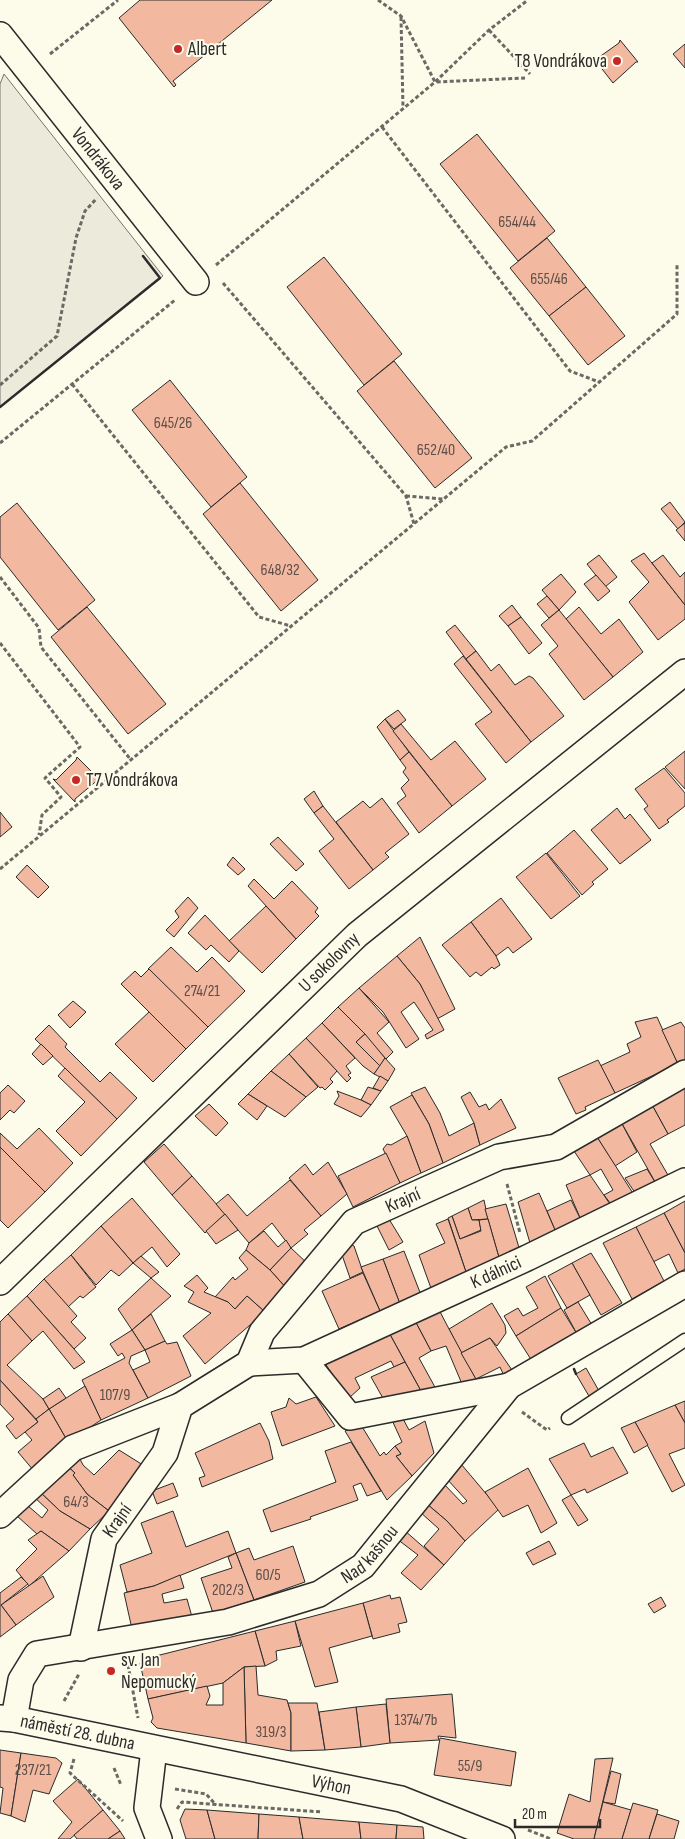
<svg xmlns="http://www.w3.org/2000/svg" width="685" height="1839" font-family="'Sofia Sans Condensed',sans-serif">
<style>
.green{fill:#ecebdb;stroke:#74746e}
.building{fill:#f2b8a0;stroke:#2b2b2b}
.lines{fill:none;stroke-linecap:round;stroke-linejoin:round}
.service-casing{stroke:#2b2b2b;stroke-width:15}
.minor-casing{stroke:#2b2b2b;stroke-width:28}
.path{stroke:#6a6964;stroke-width:3;stroke-dasharray:4 2.5;stroke-linecap:butt}
.service{stroke:#fdfbea;stroke-width:12}
.minor{stroke:#fdfbea;stroke-width:25}
.wall{stroke:#2b2b2b;stroke-width:2.5}
.poi-dot{fill:#c62828;stroke:#fdfbea;stroke-width:2}
.labels{text-anchor:middle;dominant-baseline:central;stroke-width:4;stroke-linejoin:round;paint-order:stroke}
.number-label{font-size:16px;fill:#5d4e48}
.poi-label{font-size:19px;fill:#2b2b2b;stroke:#fdfbea;text-anchor:start}
.street-label{font-size:19px;fill:#2b2b2b;stroke:#fdfbea}
</style>
<rect width="100%" height="100%" fill="#fdfbea"/>
<path class="green" d="M 4,74 L 163,276 L 0,407 L 0,84 Z"/>
<g class="building">
<path d="M 140,0 L 272,0 L 173,81 L 176,85 L 174,87 L 119,18 Z"/>
<path d="M 620,40 L 638,62 L 636,62 L 613,83 L 595,60 L 619,43 Z"/>
<path d="M 685,44 L 685,68 L 673,54 Z"/>
<path d="M 477,134 L 555,231 L 518,261 L 440,164 Z"/>
<path d="M 547,238 L 586,287 L 549,316 L 510,268 Z"/>
<path d="M 324,257 L 402,354 L 364,385 L 287,287 Z"/>
<path d="M 586,287 L 625,336 L 588,365 L 549,316 Z"/>
<path d="M 394,361 L 472,458 L 435,488 L 357,391 Z"/>
<path d="M 170,380 L 247,477 L 211,507 L 132,410 Z"/>
<path d="M 240,483 L 318,580 L 281,611 L 203,514 Z"/>
<path d="M 670,502 L 685,522 L 678,529 L 661,509 Z"/>
<path d="M 17,503 L 95,600 L 58,630 L 0,557 L 0,517 Z"/>
<path d="M 685,523 L 685,541 L 676,530 Z"/>
<path d="M 644,553 L 685,605 L 685,619 L 658,640 L 629,602 L 649,582 L 631,561 Z"/>
<path d="M 599,555 L 617,577 L 605,587 L 587,564 Z"/>
<path d="M 663,555 L 680,577 L 685,572 L 685,605 L 652,563 Z"/>
<path d="M 561,574 L 576,592 L 559,610 L 542,590 Z"/>
<path d="M 596,575 L 610,591 L 598,601 L 584,584 Z"/>
<path d="M 547,596 L 559,610 L 549,618 L 537,604 Z"/>
<path d="M 512,605 L 521,617 L 508,626 L 499,616 Z"/>
<path d="M 87,607 L 166,704 L 128,734 L 51,637 Z"/>
<path d="M 579,607 L 601,634 L 619,619 L 643,652 L 613,677 L 566,619 Z"/>
<path d="M 559,610 L 613,677 L 584,700 L 549,654 L 558,646 L 541,625 Z"/>
<path d="M 521,617 L 542,643 L 529,654 L 508,626 Z"/>
<path d="M 455,625 L 476,651 L 466,659 L 446,632 Z"/>
<path d="M 476,651 L 491,671 L 499,664 L 515,685 L 529,676 L 533,678 L 564,716 L 531,742 L 466,659 Z"/>
<path d="M 463,656 L 531,742 L 506,763 L 475,724 L 492,712 L 454,664 Z"/>
<path d="M 398,710 L 406,720 L 394,729 L 385,719 Z"/>
<path d="M 385,719 L 409,752 L 400,760 L 377,727 Z"/>
<path d="M 401,724 L 431,760 L 455,741 L 486,779 L 452,806 L 393,731 Z"/>
<path d="M 685,751 L 685,789 L 665,767 Z"/>
<path d="M 409,752 L 452,806 L 419,833 L 397,803 L 406,796 L 401,788 L 409,780 L 403,772 L 406,768 L 400,760 Z"/>
<path d="M 77,757 L 99,779 L 75,799 L 75,802 L 53,779 L 56,780 L 76,760 Z"/>
<path d="M 664,768 L 685,793 L 685,806 L 667,820 L 669,822 L 659,829 L 644,809 L 648,806 L 635,789 Z"/>
<path d="M 314,791 L 323,806 L 314,813 L 304,799 Z"/>
<path d="M 382,798 L 409,834 L 385,853 L 389,857 L 373,870 L 336,822 L 363,801 L 370,808 Z"/>
<path d="M 323,806 L 373,870 L 349,889 L 319,851 L 334,839 L 314,813 Z"/>
<path d="M 617,808 L 625,819 L 630,814 L 651,840 L 620,864 L 591,830 Z"/>
<path d="M 0,812 L 12,827 L 0,837 Z"/>
<path d="M 574,830 L 608,869 L 592,882 L 594,884 L 582,895 L 547,853 Z"/>
<path d="M 278,837 L 304,864 L 296,871 L 270,844 Z"/>
<path d="M 546,853 L 580,896 L 551,919 L 516,877 Z"/>
<path d="M 233,857 L 245,869 L 238,875 L 227,865 Z"/>
<path d="M 27,865 L 49,887 L 38,898 L 16,877 Z"/>
<path d="M 254,879 L 274,899 L 292,881 L 318,908 L 315,912 L 319,916 L 296,939 L 248,886 Z"/>
<path d="M 188,897 L 198,908 L 174,937 L 166,930 L 179,917 L 175,911 Z"/>
<path d="M 501,898 L 532,939 L 513,953 L 508,947 L 496,956 L 471,922 Z"/>
<path d="M 266,906 L 296,939 L 262,973 L 229,941 Z"/>
<path d="M 205,915 L 239,951 L 229,962 L 211,945 L 206,950 L 188,933 Z"/>
<path d="M 471,922 L 496,956 L 500,965 L 494,969 L 492,967 L 481,976 L 476,972 L 470,977 L 442,945 Z"/>
<path d="M 420,937 L 455,1009 L 437,1019 L 420,984 L 397,956 Z"/>
<path d="M 171,947 L 197,972 L 212,957 L 245,991 L 208,1027 L 148,969 Z"/>
<path d="M 397,956 L 420,984 L 444,1030 L 427,1039 L 425,1035 L 433,1030 L 414,1002 L 401,1012 L 419,1039 L 406,1048 L 383,1012 L 359,988 Z"/>
<path d="M 149,969 L 208,1027 L 186,1049 L 121,984 L 135,971 L 141,977 Z"/>
<path d="M 359,988 L 389,1022 L 377,1033 L 393,1052 L 386,1059 L 338,1007 Z"/>
<path d="M 73,1001 L 86,1012 L 70,1028 L 58,1015 Z"/>
<path d="M 338,1007 L 365,1034 L 356,1042 L 380,1066 L 374,1074 L 363,1066 L 322,1023 Z"/>
<path d="M 149,1012 L 186,1049 L 153,1082 L 115,1044 Z"/>
<path d="M 657,1017 L 678,1064 L 615,1093 L 600,1066 L 630,1052 L 627,1044 L 641,1037 L 635,1022 Z"/>
<path d="M 681,1022 L 685,1028 L 685,1061 L 678,1064 L 662,1030 Z"/>
<path d="M 322,1023 L 355,1058 L 346,1066 L 351,1073 L 348,1075 L 351,1078 L 347,1082 L 306,1038 Z"/>
<path d="M 49,1025 L 67,1044 L 65,1047 L 100,1082 L 110,1072 L 137,1098 L 117,1119 L 35,1039 Z"/>
<path d="M 365,1034 L 385,1058 L 380,1066 L 356,1042 Z"/>
<path d="M 306,1038 L 337,1071 L 330,1079 L 333,1082 L 325,1090 L 322,1087 L 320,1088 L 289,1054 Z"/>
<path d="M 41,1044 L 53,1056 L 43,1065 L 32,1054 Z"/>
<path d="M 289,1054 L 318,1087 L 306,1097 L 271,1071 Z"/>
<path d="M 385,1058 L 395,1069 L 388,1081 L 374,1074 Z"/>
<path d="M 598,1060 L 615,1093 L 585,1107 L 586,1110 L 576,1114 L 558,1078 Z"/>
<path d="M 65,1068 L 117,1119 L 81,1156 L 56,1131 L 85,1102 L 58,1076 Z"/>
<path d="M 271,1071 L 306,1097 L 285,1117 L 248,1094 Z"/>
<path d="M 380,1076 L 388,1081 L 381,1091 L 373,1088 Z"/>
<path d="M 8,1085 L 25,1101 L 14,1113 L 10,1110 L 0,1120 L 0,1093 Z"/>
<path d="M 368,1087 L 381,1091 L 371,1105 L 361,1100 Z"/>
<path d="M 425,1087 L 440,1113 L 449,1136 L 474,1123 L 480,1145 L 443,1163 L 429,1124 L 411,1093 Z"/>
<path d="M 685,1087 L 685,1125 L 668,1134 L 651,1103 Z"/>
<path d="M 337,1091 L 361,1100 L 371,1105 L 361,1117 L 334,1104 L 339,1096 Z"/>
<path d="M 470,1092 L 479,1107 L 486,1104 L 489,1110 L 501,1099 L 516,1128 L 480,1145 L 474,1123 L 461,1097 Z"/>
<path d="M 248,1094 L 267,1106 L 257,1120 L 238,1104 Z"/>
<path d="M 412,1095 L 429,1124 L 443,1163 L 421,1173 L 407,1136 L 390,1107 Z"/>
<path d="M 651,1103 L 668,1134 L 650,1144 L 672,1182 L 658,1187 L 621,1122 Z"/>
<path d="M 209,1104 L 228,1123 L 216,1136 L 195,1116 Z"/>
<path d="M 621,1122 L 637,1152 L 615,1166 L 597,1137 Z"/>
<path d="M 39,1128 L 73,1163 L 45,1192 L 0,1147 L 0,1133 L 17,1149 Z"/>
<path d="M 407,1136 L 421,1173 L 400,1183 L 383,1149 L 387,1144 L 391,1145 Z"/>
<path d="M 597,1137 L 636,1198 L 614,1208 L 604,1195 L 613,1190 L 601,1169 L 590,1175 L 574,1151 Z"/>
<path d="M 164,1144 L 192,1176 L 172,1195 L 144,1162 Z"/>
<path d="M 0,1147 L 45,1192 L 8,1228 L 0,1220 Z"/>
<path d="M 386,1153 L 400,1183 L 353,1207 L 338,1176 Z"/>
<path d="M 328,1162 L 347,1194 L 321,1216 L 289,1178 L 305,1164 L 313,1175 Z"/>
<path d="M 647,1169 L 658,1187 L 638,1197 L 625,1178 Z"/>
<path d="M 590,1175 L 612,1207 L 581,1220 L 566,1185 Z"/>
<path d="M 192,1176 L 225,1214 L 205,1233 L 172,1195 Z"/>
<path d="M 290,1180 L 321,1216 L 304,1230 L 308,1234 L 291,1248 L 272,1223 L 249,1243 L 216,1204 L 228,1194 L 247,1216 Z"/>
<path d="M 539,1193 L 556,1232 L 530,1243 L 518,1202 Z"/>
<path d="M 132,1198 L 180,1254 L 167,1267 L 152,1247 L 133,1263 L 101,1226 Z"/>
<path d="M 484,1200 L 488,1219 L 472,1220 L 468,1208 Z"/>
<path d="M 571,1200 L 581,1220 L 556,1232 L 547,1211 Z"/>
<path d="M 685,1201 L 685,1253 L 664,1213 Z"/>
<path d="M 506,1204 L 520,1251 L 500,1261 L 485,1209 Z"/>
<path d="M 468,1208 L 472,1220 L 479,1220 L 481,1230 L 460,1239 L 452,1216 Z"/>
<path d="M 664,1213 L 685,1253 L 685,1269 L 678,1273 L 669,1254 L 653,1262 L 636,1227 Z"/>
<path d="M 225,1214 L 238,1230 L 216,1244 L 206,1231 Z"/>
<path d="M 452,1216 L 460,1239 L 481,1231 L 479,1220 L 488,1219 L 500,1261 L 467,1275 L 448,1218 Z"/>
<path d="M 389,1219 L 403,1242 L 389,1250 L 377,1226 Z"/>
<path d="M 448,1219 L 467,1275 L 432,1291 L 419,1255 L 445,1243 L 436,1224 Z"/>
<path d="M 101,1226 L 133,1263 L 119,1276 L 111,1270 L 96,1285 L 71,1255 Z"/>
<path d="M 636,1227 L 664,1281 L 632,1299 L 603,1243 Z"/>
<path d="M 264,1231 L 278,1247 L 286,1240 L 291,1248 L 270,1270 L 246,1250 L 249,1243 Z"/>
<path d="M 349,1243 L 354,1246 L 363,1272 L 350,1278 L 341,1252 Z"/>
<path d="M 291,1248 L 309,1265 L 288,1290 L 270,1270 Z"/>
<path d="M 246,1250 L 270,1270 L 288,1290 L 265,1312 L 247,1296 L 235,1309 L 228,1302 L 215,1297 L 233,1277 L 235,1280 L 248,1269 L 239,1258 Z"/>
<path d="M 404,1251 L 421,1295 L 400,1304 L 383,1259 Z"/>
<path d="M 591,1253 L 622,1303 L 601,1315 L 572,1263 Z"/>
<path d="M 71,1255 L 96,1287 L 83,1298 L 80,1296 L 68,1307 L 44,1279 Z"/>
<path d="M 141,1256 L 159,1272 L 151,1278 L 133,1263 Z"/>
<path d="M 383,1259 L 400,1304 L 380,1311 L 361,1267 Z"/>
<path d="M 572,1263 L 590,1295 L 567,1308 L 548,1276 Z"/>
<path d="M 363,1273 L 380,1311 L 339,1329 L 322,1291 Z"/>
<path d="M 197,1275 L 208,1288 L 204,1292 L 228,1302 L 235,1309 L 247,1296 L 265,1312 L 205,1364 L 183,1336 L 211,1313 L 188,1302 L 194,1292 L 184,1286 Z"/>
<path d="M 545,1276 L 561,1308 L 516,1336 L 504,1316 L 518,1308 L 523,1316 L 538,1308 L 526,1287 Z"/>
<path d="M 151,1278 L 171,1296 L 132,1330 L 118,1309 Z"/>
<path d="M 44,1279 L 77,1316 L 71,1322 L 86,1338 L 74,1349 L 27,1296 Z"/>
<path d="M 27,1296 L 74,1349 L 85,1362 L 74,1369 L 43,1331 L 32,1341 L 8,1314 Z"/>
<path d="M 578,1302 L 592,1325 L 577,1334 L 564,1310 Z"/>
<path d="M 492,1303 L 505,1325 L 506,1333 L 497,1346 L 490,1338 L 461,1353 L 449,1329 Z"/>
<path d="M 437,1306 L 449,1329 L 476,1379 L 462,1384 L 446,1346 L 431,1351 L 413,1317 Z"/>
<path d="M 561,1308 L 577,1334 L 532,1361 L 516,1336 Z"/>
<path d="M 8,1314 L 32,1341 L 7,1365 L 43,1399 L 49,1409 L 36,1419 L 0,1380 L 0,1322 Z"/>
<path d="M 151,1314 L 165,1341 L 145,1350 L 132,1330 Z"/>
<path d="M 413,1317 L 431,1351 L 419,1358 L 436,1389 L 421,1391 L 387,1329 Z"/>
<path d="M 387,1329 L 405,1362 L 394,1367 L 391,1361 L 355,1378 L 360,1388 L 349,1398 L 324,1362 Z"/>
<path d="M 132,1330 L 145,1350 L 131,1356 L 129,1363 L 148,1398 L 101,1420 L 82,1380 L 125,1358 L 122,1353 L 118,1356 L 110,1344 Z"/>
<path d="M 490,1338 L 514,1373 L 505,1378 L 500,1367 L 476,1379 L 461,1353 Z"/>
<path d="M 165,1341 L 167,1344 L 177,1342 L 191,1376 L 148,1398 L 133,1370 L 150,1362 L 145,1350 Z"/>
<path d="M 405,1362 L 421,1391 L 384,1400 L 371,1377 Z"/>
<path d="M 586,1368 L 603,1398 L 593,1403 L 576,1374 Z"/>
<path d="M 0,1380 L 38,1422 L 16,1439 L 6,1426 L 14,1419 L 0,1404 Z"/>
<path d="M 85,1386 L 101,1420 L 68,1442 L 49,1409 Z"/>
<path d="M 59,1388 L 66,1398 L 49,1409 L 43,1399 Z"/>
<path d="M 316,1397 L 335,1426 L 282,1446 L 271,1412 L 286,1407 L 289,1398 L 296,1404 Z"/>
<path d="M 685,1401 L 685,1423 L 675,1405 Z"/>
<path d="M 675,1405 L 685,1423 L 685,1448 L 669,1454 L 685,1485 L 672,1492 L 635,1422 Z"/>
<path d="M 49,1409 L 68,1442 L 34,1471 L 18,1452 L 32,1440 L 25,1432 L 38,1422 L 36,1419 Z"/>
<path d="M 401,1415 L 409,1430 L 425,1421 L 434,1453 L 412,1476 L 396,1456 L 401,1454 L 395,1446 L 402,1442 L 391,1418 Z"/>
<path d="M 635,1422 L 648,1445 L 634,1453 L 621,1428 Z"/>
<path d="M 260,1423 L 269,1441 L 273,1459 L 202,1487 L 199,1478 L 205,1476 L 195,1453 Z"/>
<path d="M 361,1425 L 380,1456 L 384,1452 L 386,1455 L 395,1446 L 401,1454 L 396,1456 L 412,1476 L 387,1500 L 345,1431 Z"/>
<path d="M 351,1442 L 381,1491 L 367,1496 L 361,1483 L 353,1486 L 358,1500 L 310,1517 L 311,1519 L 271,1532 L 263,1510 L 336,1482 L 325,1451 Z"/>
<path d="M 584,1443 L 591,1457 L 613,1447 L 628,1473 L 587,1493 L 585,1489 L 571,1495 L 549,1459 Z"/>
<path d="M 119,1450 L 143,1465 L 109,1511 L 87,1494 L 73,1475 L 75,1473 L 66,1465 L 79,1457 L 83,1465 L 94,1475 Z"/>
<path d="M 461,1464 L 499,1509 L 465,1541 L 447,1521 L 427,1504 L 443,1483 L 463,1504 L 467,1501 L 447,1479 Z"/>
<path d="M 66,1465 L 75,1473 L 73,1475 L 87,1494 L 109,1511 L 90,1529 L 60,1511 L 40,1492 Z"/>
<path d="M 528,1468 L 557,1523 L 541,1533 L 528,1505 L 503,1517 L 485,1492 Z"/>
<path d="M 173,1483 L 178,1496 L 157,1504 L 152,1491 Z"/>
<path d="M 40,1492 L 60,1511 L 90,1529 L 69,1551 L 41,1531 L 37,1534 L 17,1516 L 27,1505 L 42,1518 L 48,1510 L 34,1497 Z"/>
<path d="M 571,1495 L 588,1520 L 578,1526 L 562,1500 Z"/>
<path d="M 427,1504 L 447,1521 L 465,1541 L 444,1565 L 424,1546 L 439,1529 L 420,1512 Z"/>
<path d="M 173,1511 L 186,1547 L 228,1531 L 236,1553 L 154,1586 L 127,1592 L 120,1565 L 152,1553 L 141,1523 Z"/>
<path d="M 404,1530 L 444,1565 L 421,1590 L 401,1573 L 418,1555 L 397,1539 Z"/>
<path d="M 41,1531 L 69,1551 L 29,1586 L 16,1570 L 37,1549 L 28,1540 Z"/>
<path d="M 549,1541 L 556,1554 L 533,1565 L 526,1553 Z"/>
<path d="M 293,1546 L 305,1582 L 254,1600 L 236,1553 L 249,1548 L 254,1560 Z"/>
<path d="M 236,1553 L 254,1600 L 213,1613 L 201,1578 L 232,1568 L 228,1557 Z"/>
<path d="M 180,1575 L 184,1588 L 162,1594 L 164,1603 L 187,1599 L 192,1617 L 132,1629 L 124,1593 L 154,1586 Z"/>
<path d="M 43,1576 L 54,1597 L 16,1625 L 1,1605 Z"/>
<path d="M 21,1577 L 28,1584 L 1,1605 L 16,1625 L 0,1637 L 0,1593 Z"/>
<path d="M 390,1595 L 391,1599 L 400,1597 L 407,1622 L 398,1624 L 400,1632 L 373,1639 L 363,1603 Z"/>
<path d="M 661,1597 L 666,1606 L 654,1613 L 648,1604 Z"/>
<path d="M 363,1603 L 372,1636 L 329,1648 L 338,1682 L 315,1687 L 295,1621 Z"/>
<path d="M 295,1621 L 301,1646 L 276,1651 L 277,1660 L 265,1666 L 255,1631 Z"/>
<path d="M 255,1631 L 265,1666 L 244,1667 L 223,1683 L 148,1699 L 140,1663 L 144,1659 Z"/>
<path d="M 256,1666 L 258,1695 L 287,1700 L 291,1713 L 291,1751 L 246,1743 L 244,1667 Z"/>
<path d="M 244,1667 L 246,1743 L 157,1728 L 151,1722 L 153,1718 L 148,1699 L 207,1686 L 210,1696 L 206,1705 L 223,1705 L 223,1683 Z"/>
<path d="M 452,1694 L 456,1738 L 438,1736 L 439,1740 L 390,1743 L 386,1699 Z"/>
<path d="M 288,1703 L 317,1703 L 325,1750 L 291,1751 L 291,1713 Z"/>
<path d="M 386,1704 L 390,1743 L 361,1747 L 356,1707 Z"/>
<path d="M 356,1707 L 361,1747 L 325,1750 L 319,1712 Z"/>
<path d="M 440,1738 L 516,1752 L 511,1786 L 434,1775 Z"/>
<path d="M 0,1750 L 21,1753 L 11,1816 L 0,1813 L 3,1788 L 0,1787 Z"/>
<path d="M 21,1753 L 56,1758 L 62,1763 L 49,1794 L 33,1790 L 25,1822 L 11,1816 Z"/>
<path d="M 613,1758 L 594,1839 L 574,1839 L 557,1833 L 569,1794 L 590,1802 L 595,1759 Z"/>
<path d="M 611,1771 L 621,1774 L 615,1804 L 603,1802 Z"/>
<path d="M 78,1779 L 103,1810 L 70,1839 L 58,1839 L 72,1822 L 53,1801 Z"/>
<path d="M 603,1802 L 631,1810 L 622,1839 L 594,1839 Z"/>
<path d="M 633,1803 L 658,1810 L 649,1839 L 622,1839 Z"/>
<path d="M 185,1809 L 207,1810 L 215,1839 L 186,1839 L 180,1820 Z"/>
<path d="M 103,1810 L 120,1831 L 108,1839 L 77,1839 L 74,1835 Z"/>
<path d="M 207,1810 L 259,1814 L 258,1839 L 215,1839 Z"/>
<path d="M 259,1814 L 299,1817 L 303,1839 L 258,1839 Z"/>
<path d="M 657,1814 L 679,1821 L 674,1839 L 649,1839 Z"/>
<path d="M 299,1817 L 359,1822 L 361,1839 L 303,1839 Z"/>
<path d="M 359,1822 L 397,1825 L 396,1839 L 361,1839 Z"/>
<path d="M 397,1825 L 423,1827 L 424,1839 L 396,1839 Z"/>
<path d="M 120,1831 L 125,1839 L 108,1839 Z"/>
</g>
<g class="lines">
<g class="service-casing">
<path id="service" d="M 568,1418 L 685,1340"/>
</g>
<g class="minor-casing">
<g id="minor">
<path id="s1" d="M 0,35 L 196,282"/>
<path id="s2" d="M 0,1282 L 357,935 L 685,672"/>
<path d="M 304,1360 L 350,1417 L 509,1386"/>
<path id="s3" d="M 249,1363 L 304,1360 L 527,1258 L 685,1181"/>
<path d="M 0,1515 L 73,1448 L 180,1406"/>
<path id="s4" d="M 81,1648 L 104,1539 L 165,1453 L 180,1406 L 249,1363 L 262,1332 L 354,1222 L 499,1157 L 556,1147 L 685,1073"/>
<path id="s5" d="M 0,1718 L 14,1719 L 401,1799 L 502,1839"/>
<path id="s6" d="M 14,1719 L 21,1680 L 37,1654 L 228,1622 L 319,1594 L 363,1566 L 509,1386 L 685,1284"/>
<path d="M 154,1749 L 147,1808 L 159,1839"/>
</g>
</g>
<g class="path">
<path d="M 378,0 L 401,16 L 435,82 L 525,78"/>
<path d="M 401,17 L 403,108"/>
<path d="M 489,30 L 530,74"/>
<path d="M 50,54 L 118,0"/>
<path d="M 382,127 L 570,371 L 599,382"/>
<path d="M 216,265 L 435,82 L 489,30 L 528,0"/>
<path d="M 223,283 L 406,496 L 414,524"/>
<path d="M 72,384 L 259,617 L 291,626"/>
<path d="M 0,385 L 57,336 L 76,238 L 85,211 L 97,198"/>
<path d="M 0,443 L 175,300"/>
<path d="M 406,496 L 443,499"/>
<path d="M 0,577 L 39,628 L 41,647 L 131,760"/>
<path d="M 0,643 L 80,747 L 45,778 L 61,797 L 42,815 L 39,835"/>
<path d="M 0,869 L 506,447 L 532,441 L 677,314 L 677,265"/>
<path d="M 507,1184 L 520,1233"/>
<path d="M 522,1412 L 547,1430 L 550,1428"/>
<path d="M 128,1665 L 138,1718"/>
<path d="M 64,1701 L 79,1674"/>
<path d="M 74,1759 L 70,1773 L 123,1821"/>
<path d="M 114,1768 L 121,1785"/>
<path d="M 175,1789 L 206,1794 L 216,1805"/>
<path d="M 177,1809 L 182,1802 L 322,1812"/>
<path d="M 528,1830 L 551,1839"/>
</g>
<use href="#service" class="service"/>
<use href="#minor" class="minor"/>
<g class="wall">
<path d="M 0,407 L 160,278 L 143,256"/>
<path d="M 574,1369 L 576,1374"/>
</g>
</g>
<g class="poi-dot">
<circle cx="178" cy="49" r="5"/>
<circle cx="617" cy="61" r="5"/>
<circle cx="76" cy="780" r="5"/>
<circle cx="111" cy="1671" r="5"/>
</g>
<g class="labels">
<g class="number-label">
<text x="517" y="222">654/44</text>
<text x="549" y="279">655/46</text>
<text x="173" y="423">645/26</text>
<text x="436" y="450">652/40</text>
<text x="280" y="570">648/32</text>
<text x="202" y="991">274/21</text>
<text x="115" y="1395">107/9</text>
<text x="76" y="1502">64/3</text>
<text x="268" y="1575">60/5</text>
<text x="228" y="1590">202/3</text>
<text x="416" y="1720">1374/7b</text>
<text x="271" y="1732">319/3</text>
<text x="470" y="1766">55/9</text>
<text x="33" y="1770">237/21</text>
</g>
<g class="poi-label">
<text x="188" y="49">Albert</text>
<text x="607" y="61" text-anchor="end">T8 Vondrákova</text>
<text x="86" y="780">T7 Vondrákova</text>
<text x="121" y="1660">sv. Jan<tspan x="121" dy="22">Nepomucký</tspan></text>
</g>
<g class="street-label">
<text stroke="none"><textPath href="#s1" startOffset="158">Vondrákova</textPath></text>
<text stroke="none"><textPath href="#s2" startOffset="459">U sokolovny</textPath></text>
<text stroke="none"><textPath href="#s4" startOffset="578">Krajní</textPath></text>
<text stroke="none"><textPath href="#s3" startOffset="266">K dálnici</textPath></text>
<text stroke="none"><textPath href="#s4" startOffset="134">Krajní</textPath></text>
<text stroke="none"><textPath href="#s6" startOffset="424">Nad kašnou</textPath></text>
<text stroke="none"><textPath href="#s5" startOffset="79">náměstí 28. dubna</textPath></text>
<text stroke="none"><textPath href="#s5" startOffset="338">Výhon</textPath></text>
</g>
</g>
<path d="M515 1819v8h85v-8" fill="none" stroke="#2b2b2b" stroke-width="2.5"/>
<text x="522" y="1819" font-size="15" fill="#2b2b2b" stroke="#fdfbea" stroke-width="4" paint-order="stroke">20 m</text>
</svg>
